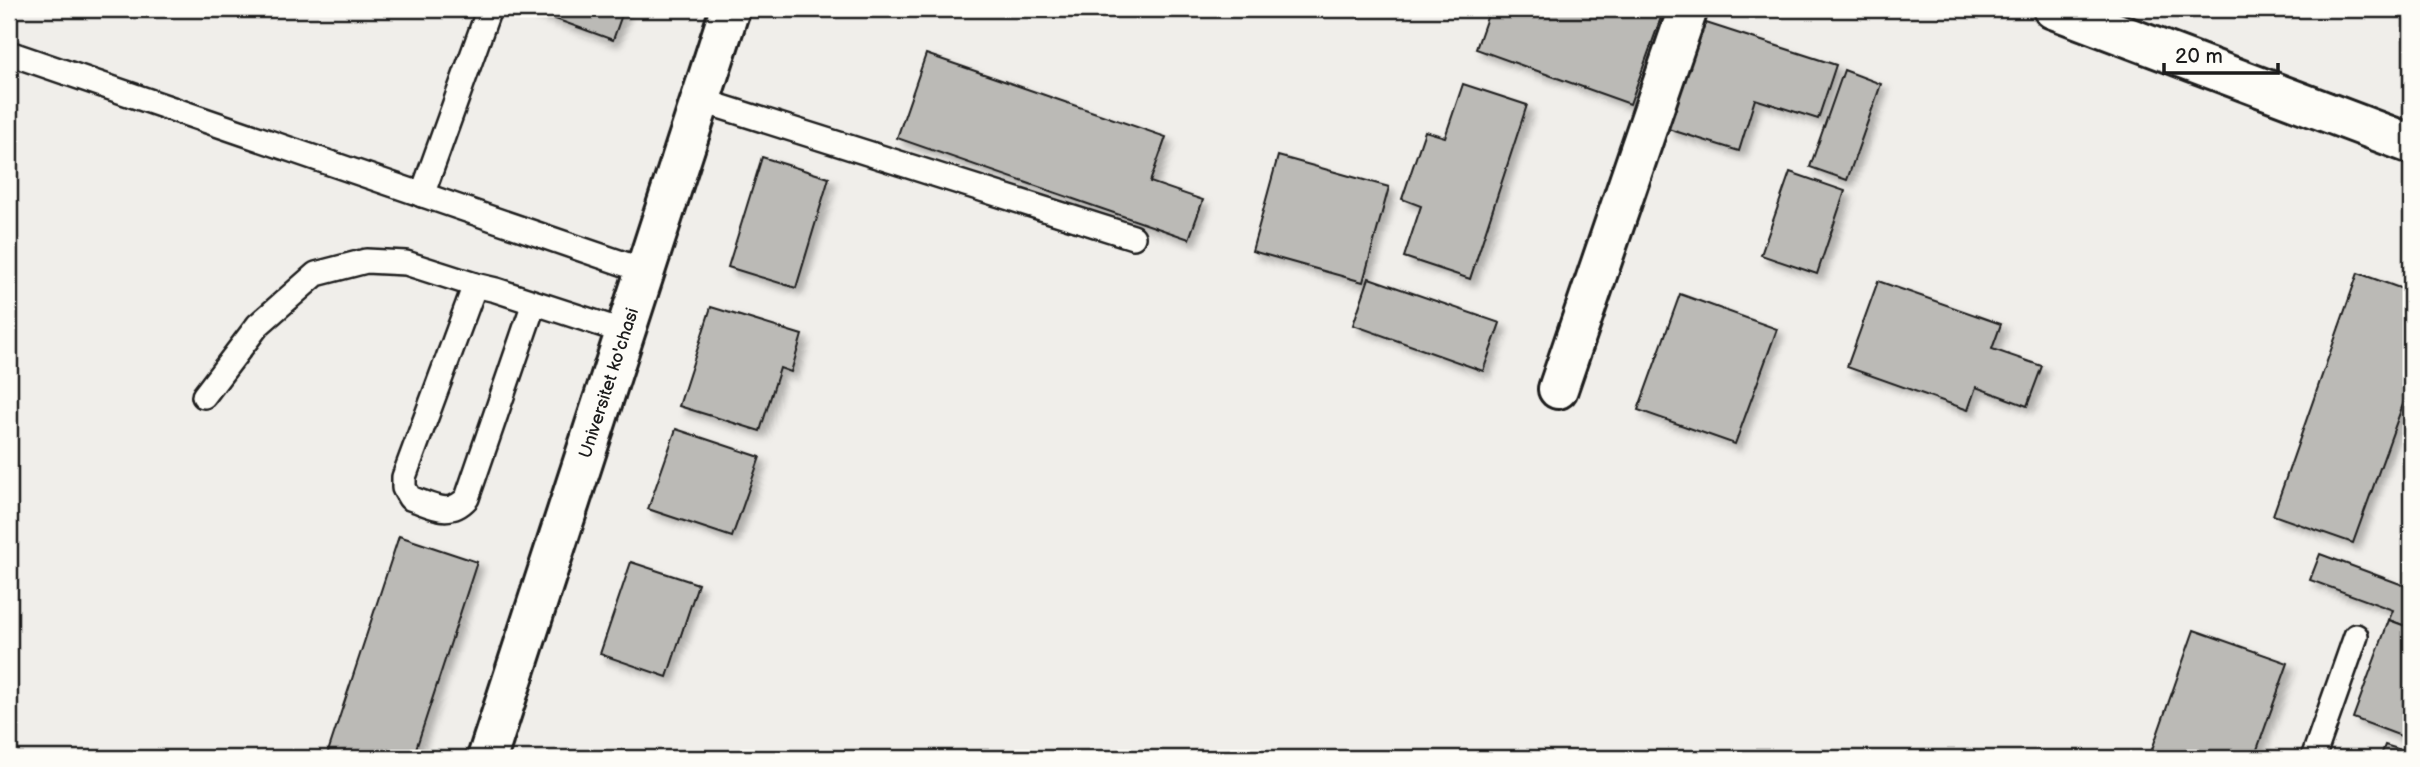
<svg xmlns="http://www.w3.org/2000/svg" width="2420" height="767" font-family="'Balsamiq Sans',sans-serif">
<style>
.building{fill:#bbbab6;stroke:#1c1c1c;stroke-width:2;filter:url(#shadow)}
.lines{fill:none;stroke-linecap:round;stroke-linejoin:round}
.service-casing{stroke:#1c1c1c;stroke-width:28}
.minor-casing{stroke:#1c1c1c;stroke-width:44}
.secondary-casing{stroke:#1c1c1c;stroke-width:44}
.service{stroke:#fdfcf7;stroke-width:23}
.minor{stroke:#fdfcf7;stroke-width:38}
.secondary{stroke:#fdfcf7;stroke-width:38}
.labels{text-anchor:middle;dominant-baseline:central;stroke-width:5;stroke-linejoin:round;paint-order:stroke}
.street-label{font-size:18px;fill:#1c1c1c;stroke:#fdfcf7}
</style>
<defs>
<filter id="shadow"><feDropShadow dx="6" dy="6" stdDeviation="3.5" flood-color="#0004"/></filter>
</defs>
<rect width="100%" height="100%" fill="#f0eeea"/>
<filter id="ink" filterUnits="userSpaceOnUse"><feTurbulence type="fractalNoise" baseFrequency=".0143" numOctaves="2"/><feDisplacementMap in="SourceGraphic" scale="14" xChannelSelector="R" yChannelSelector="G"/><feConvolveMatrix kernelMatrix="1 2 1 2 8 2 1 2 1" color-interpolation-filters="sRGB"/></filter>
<g filter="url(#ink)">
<g class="building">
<path d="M 528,9 L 624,9 L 613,40 Z"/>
<path d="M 1490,9 L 1664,9 L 1630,104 L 1476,49 Z"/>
<path d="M 1703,22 L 1836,65 L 1818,119 L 1755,99 L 1739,151 L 1668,129 Z"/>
<path d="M 926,54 L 1166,137 L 1150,182 L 1203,200 L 1189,239 L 897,138 Z"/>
<path d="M 1844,70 L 1881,84 L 1847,180 L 1810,167 Z"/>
<path d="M 1463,84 L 1527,105 L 1470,279 L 1404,257 L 1421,206 L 1402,199 L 1425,131 L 1445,137 Z"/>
<path d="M 1278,156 L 1389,187 L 1363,282 L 1252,251 Z"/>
<path d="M 762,157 L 829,178 L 796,288 L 728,267 Z"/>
<path d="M 1790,172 L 1845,191 L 1817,274 L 1761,255 Z"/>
<path d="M 2358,273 L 2411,292 L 2411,382 L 2353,543 L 2273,515 Z"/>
<path d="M 1369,278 L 1500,323 L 1483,371 L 1353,325 Z"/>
<path d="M 1878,281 L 2001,324 L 1992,349 L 2042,366 L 2027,406 L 1976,387 L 1968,410 L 1847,367 Z"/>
<path d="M 1680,294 L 1777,329 L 1735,444 L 1638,410 Z"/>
<path d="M 711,307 L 802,335 L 791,372 L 780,368 L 760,431 L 679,406 Z"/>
<path d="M 676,429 L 760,457 L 732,537 L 648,509 Z"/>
<path d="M 399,536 L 477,562 L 413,758 L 326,758 Z"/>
<path d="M 2320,554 L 2411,588 L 2411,628 L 2389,620 L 2393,610 L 2310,580 Z"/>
<path d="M 631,562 L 698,584 L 667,677 L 600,654 Z"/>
<path d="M 2389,620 L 2411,628 L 2411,709 L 2401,736 L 2353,718 Z"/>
<path d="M 2194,630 L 2288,663 L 2254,758 L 2149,758 Z"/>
<path d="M 2411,709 L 2411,739 L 2401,736 Z"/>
<path d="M 2385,745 L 2411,753 L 2411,758 L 2380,758 Z"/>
</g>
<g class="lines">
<g class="service-casing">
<g id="service">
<path d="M 9,53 L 645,271"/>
<path d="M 700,100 L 1133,237"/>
<path d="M 422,195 L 489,9"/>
<path d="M 534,303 L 467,498 C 449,518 432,505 410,498 L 404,488 L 404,477 L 475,285 L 496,290 L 625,332"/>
<path d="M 204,396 L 258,325 L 316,274 L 366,261 L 406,263 L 475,285"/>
<path d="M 2313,758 L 2356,636"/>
</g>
</g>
<g class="minor-casing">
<path id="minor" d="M 1558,389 L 1688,9"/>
</g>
<g class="secondary-casing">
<g id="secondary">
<path d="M 2053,9 L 2411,144"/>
<path d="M 487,758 L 730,9"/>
</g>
</g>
<use href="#service" class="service"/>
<use href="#minor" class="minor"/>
<use href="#secondary" class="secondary"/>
</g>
</g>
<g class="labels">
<g class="street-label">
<text transform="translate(609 383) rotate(-72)">Universitet ko'chasi</text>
</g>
</g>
<rect width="2420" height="767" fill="none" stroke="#fdfcf7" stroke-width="35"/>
<rect x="18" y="18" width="2385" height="732" fill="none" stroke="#1c1c1c" stroke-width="2.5" filter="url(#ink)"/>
<path d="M2164 63v10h114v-10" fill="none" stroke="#1c1c1c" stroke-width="3.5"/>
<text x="2175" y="63" font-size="21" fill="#1c1c1c" stroke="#fdfcf7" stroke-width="5" paint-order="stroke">20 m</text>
</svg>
